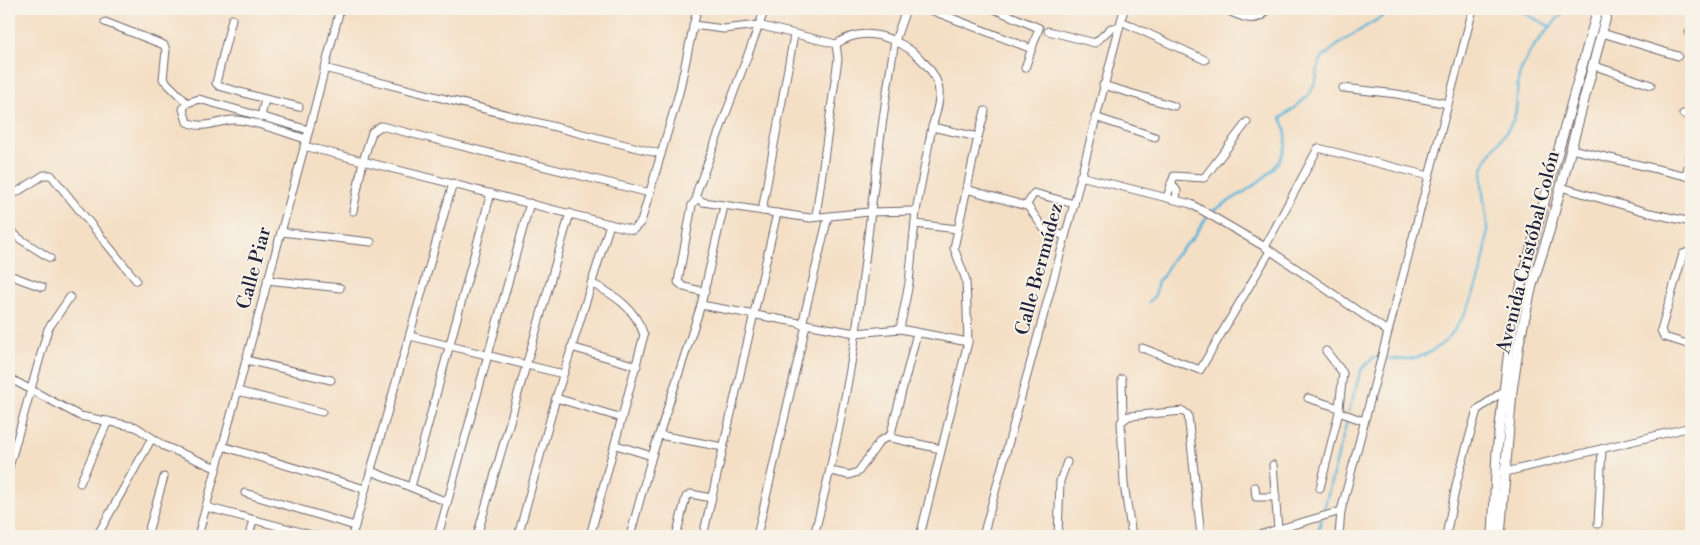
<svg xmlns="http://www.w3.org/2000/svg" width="1700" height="545" font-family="'Libre Bodoni',serif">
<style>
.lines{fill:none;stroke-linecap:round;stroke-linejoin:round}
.stream{stroke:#5bb5d9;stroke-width:2.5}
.minor-casing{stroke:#6c646b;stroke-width:9}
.tertiary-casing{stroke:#6c646b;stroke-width:11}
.minor{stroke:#fff;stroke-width:7}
.tertiary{stroke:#fff;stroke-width:9}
.labels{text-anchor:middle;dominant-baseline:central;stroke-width:4;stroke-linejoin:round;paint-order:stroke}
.street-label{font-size:19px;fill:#22223b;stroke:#f7f3e8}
</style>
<rect width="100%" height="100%" fill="#f7f3e8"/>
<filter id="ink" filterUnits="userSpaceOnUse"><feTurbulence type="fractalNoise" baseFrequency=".02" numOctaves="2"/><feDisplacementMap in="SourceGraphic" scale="10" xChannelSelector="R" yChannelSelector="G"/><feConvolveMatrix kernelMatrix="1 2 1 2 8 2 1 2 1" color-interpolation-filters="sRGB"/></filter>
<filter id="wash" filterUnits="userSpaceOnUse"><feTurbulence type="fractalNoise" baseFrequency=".0096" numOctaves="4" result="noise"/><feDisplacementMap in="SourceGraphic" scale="20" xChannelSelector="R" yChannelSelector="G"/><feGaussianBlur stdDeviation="1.12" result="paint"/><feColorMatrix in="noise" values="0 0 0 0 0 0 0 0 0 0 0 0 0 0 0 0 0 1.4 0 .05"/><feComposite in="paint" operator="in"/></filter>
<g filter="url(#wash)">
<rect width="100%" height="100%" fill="#f4dfc5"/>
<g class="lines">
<g class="stream">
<path d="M 1516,9 L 1551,27"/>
<path d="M 1214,210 C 1247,190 1304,163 1281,118 C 1293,108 1308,100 1314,85 C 1318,78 1316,66 1321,60 C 1337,41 1374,23 1394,9"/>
<path d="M 1149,302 L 1155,295 L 1158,281 L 1163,276 L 1172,259 L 1193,238 L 1207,217"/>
<path d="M 1349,411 L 1361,370 L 1374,357 C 1392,359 1408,362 1426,354 C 1464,338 1487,269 1487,230 C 1488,212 1477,181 1485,163 C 1492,147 1508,134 1514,118 C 1519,104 1515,87 1520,73 C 1530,44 1548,31 1566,9"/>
<path d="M 1317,536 L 1347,421"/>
</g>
</g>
</g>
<g filter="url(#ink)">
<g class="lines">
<g class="minor-casing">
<g id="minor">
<path d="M 765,9 L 697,191 L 697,198 L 703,202 L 810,218 L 869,212 L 916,211"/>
<path d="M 906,9 L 895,41 C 913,49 941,73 939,96 C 939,106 935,117 932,127 L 978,137 L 954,248 L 966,280 L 968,342 L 921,532"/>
<path d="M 928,9 L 1032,49"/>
<path d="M 994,9 L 1039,28 L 1025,68"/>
<path d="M 1225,9 C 1238,16 1259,26 1266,9"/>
<path d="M 232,19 L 216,83 L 219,86 L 265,99"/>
<path d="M 1121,21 L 1205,60"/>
<path d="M 105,22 L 164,45 L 166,50 L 163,79 L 187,103"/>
<path d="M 693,25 L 724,29 L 758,25 L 836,44 C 856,31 874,32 895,41 C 878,138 869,235 856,332 C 846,400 831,469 814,536"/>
<path d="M 1048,31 L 1095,43 L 1111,28 L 1119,28"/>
<path d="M 1602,33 L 1678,56"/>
<path d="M 1689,33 L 1691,33"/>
<path d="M 1592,65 L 1651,85"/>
<path d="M 324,68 L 661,154"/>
<path d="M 1103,85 L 1174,106"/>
<path d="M 1343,88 L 1397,94 L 1448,104"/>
<path d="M 1683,114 L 1691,116"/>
<path d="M 261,117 L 265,99 L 299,107"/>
<path d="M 1095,117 L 1155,137"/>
<path d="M 978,137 L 985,111"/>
<path d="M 306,139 C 289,134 250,119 233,120 C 217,121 203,130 187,122 L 183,109 L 187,103 L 199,99 L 309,130"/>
<path d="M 304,146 L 633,230 L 641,222 L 679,93 L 697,9"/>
<path d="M 1571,149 L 1691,177"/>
<path d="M 1080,176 L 1191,204 L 1265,247 L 1387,331"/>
<path d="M 1686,176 L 1691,152"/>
<path d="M 1171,183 L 1177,191 L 1176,199"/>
<path d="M 1561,187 L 1650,213 L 1691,222"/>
<path d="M 966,189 L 1026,206 L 1034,193 L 1074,204"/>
<path d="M 9,197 L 44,175 L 51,175 L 136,280"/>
<path d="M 1167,197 L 1174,176 L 1204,178 L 1247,122"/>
<path d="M 697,198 L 692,205 L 678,282 L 684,287 L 705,292"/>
<path d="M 1027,205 L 1044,229 L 1065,236"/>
<path d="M 353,211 L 363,161 L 372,132 L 381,126 L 650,193"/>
<path d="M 762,211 L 794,35"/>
<path d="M 816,216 L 838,59 L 836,44"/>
<path d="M 915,224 L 957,229"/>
<path d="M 9,229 L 20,239 L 50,258"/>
<path d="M 281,232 L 371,242"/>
<path d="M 1265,247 L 1318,148 L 1429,176"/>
<path d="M 1691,251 L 1683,254 L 1661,330 L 1664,337 L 1691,345"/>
<path d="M 9,275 L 42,287"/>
<path d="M 267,280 L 340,288"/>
<path d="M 701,305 L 855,333 L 900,329 L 968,342"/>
<path d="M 802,325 L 828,217"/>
<path d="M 900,329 L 909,283 L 916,211 L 932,127"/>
<path d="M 410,336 L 563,374"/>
<path d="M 571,347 L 637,366"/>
<path d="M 1142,348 L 1200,370 L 1270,251"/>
<path d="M 1326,351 L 1343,373 L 1339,408"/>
<path d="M 246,360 L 331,380"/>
<path d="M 9,378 L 80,416 L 136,427 L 164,446 L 216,468"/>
<path d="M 1122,379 L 1123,418"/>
<path d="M 237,391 L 322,412"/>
<path d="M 556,398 L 622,418"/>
<path d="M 1308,398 L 1339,408 L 1339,411"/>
<path d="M 659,435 L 723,447"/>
<path d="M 890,437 L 917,333"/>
<path d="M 616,445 L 652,456"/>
<path d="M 222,446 L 365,489"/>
<path d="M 1273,465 L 1278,529"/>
<path d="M 9,467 L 48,329 L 70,297"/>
<path d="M 371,471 L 447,502"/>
<path d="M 831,471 L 849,475 L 858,472 L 880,441 L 887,437 L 941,449"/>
<path d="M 1502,473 L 1691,427"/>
<path d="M 80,483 L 108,421"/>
<path d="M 411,487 L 491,193"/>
<path d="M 1255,487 L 1256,497 L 1276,497"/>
<path d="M 1320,488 L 1339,412 L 1364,421"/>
<path d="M 245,493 L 355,526"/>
<path d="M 206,507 L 316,536"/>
<path d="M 1598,524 L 1602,449"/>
<path d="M 97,536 L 152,438"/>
<path d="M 147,536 L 164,477"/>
<path d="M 198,536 L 309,130 L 340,9"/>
<path d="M 249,536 L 253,520"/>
<path d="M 352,536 L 453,183"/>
<path d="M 438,536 L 530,203"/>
<path d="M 477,536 L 570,213"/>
<path d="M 518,536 L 556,398 L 610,224"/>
<path d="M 590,536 L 644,335 C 635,308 615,295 591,283"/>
<path d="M 630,536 L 652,456 L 701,305 L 724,206"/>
<path d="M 676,536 L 686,497 L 691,494 L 711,498"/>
<path d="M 703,536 L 777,213"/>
<path d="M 757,536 L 806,325"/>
<path d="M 983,536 L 1074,204 L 1124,9"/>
<path d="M 1058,536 L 1060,481 L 1067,462"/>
<path d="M 1132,536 L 1124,484 L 1121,422 L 1129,416 L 1183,411 L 1188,415 L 1201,536"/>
<path d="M 1255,536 L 1341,511"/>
<path d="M 1339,536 L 1341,511 L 1473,9"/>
<path d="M 1446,536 L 1457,481 L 1477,410 L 1502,392"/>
</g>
</g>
<g class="tertiary-casing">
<g id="tertiary">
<path d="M 1493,536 L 1497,451 L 1510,341 L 1523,277 L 1598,9"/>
<path d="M 1500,536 L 1512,391 L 1519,343 L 1532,285 L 1549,232 L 1608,9"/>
</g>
</g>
<use href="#minor" class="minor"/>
<use href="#tertiary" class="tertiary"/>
</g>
</g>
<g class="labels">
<g class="street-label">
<text transform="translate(1528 252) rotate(-76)">Avenida Cristóbal Colón</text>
<text transform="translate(254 268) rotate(-75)">Calle Piar</text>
<text transform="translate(1039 269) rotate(-75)">Calle Bermúdez</text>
</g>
</g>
<rect width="1700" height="545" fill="none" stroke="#f7f3e8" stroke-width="30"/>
</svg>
